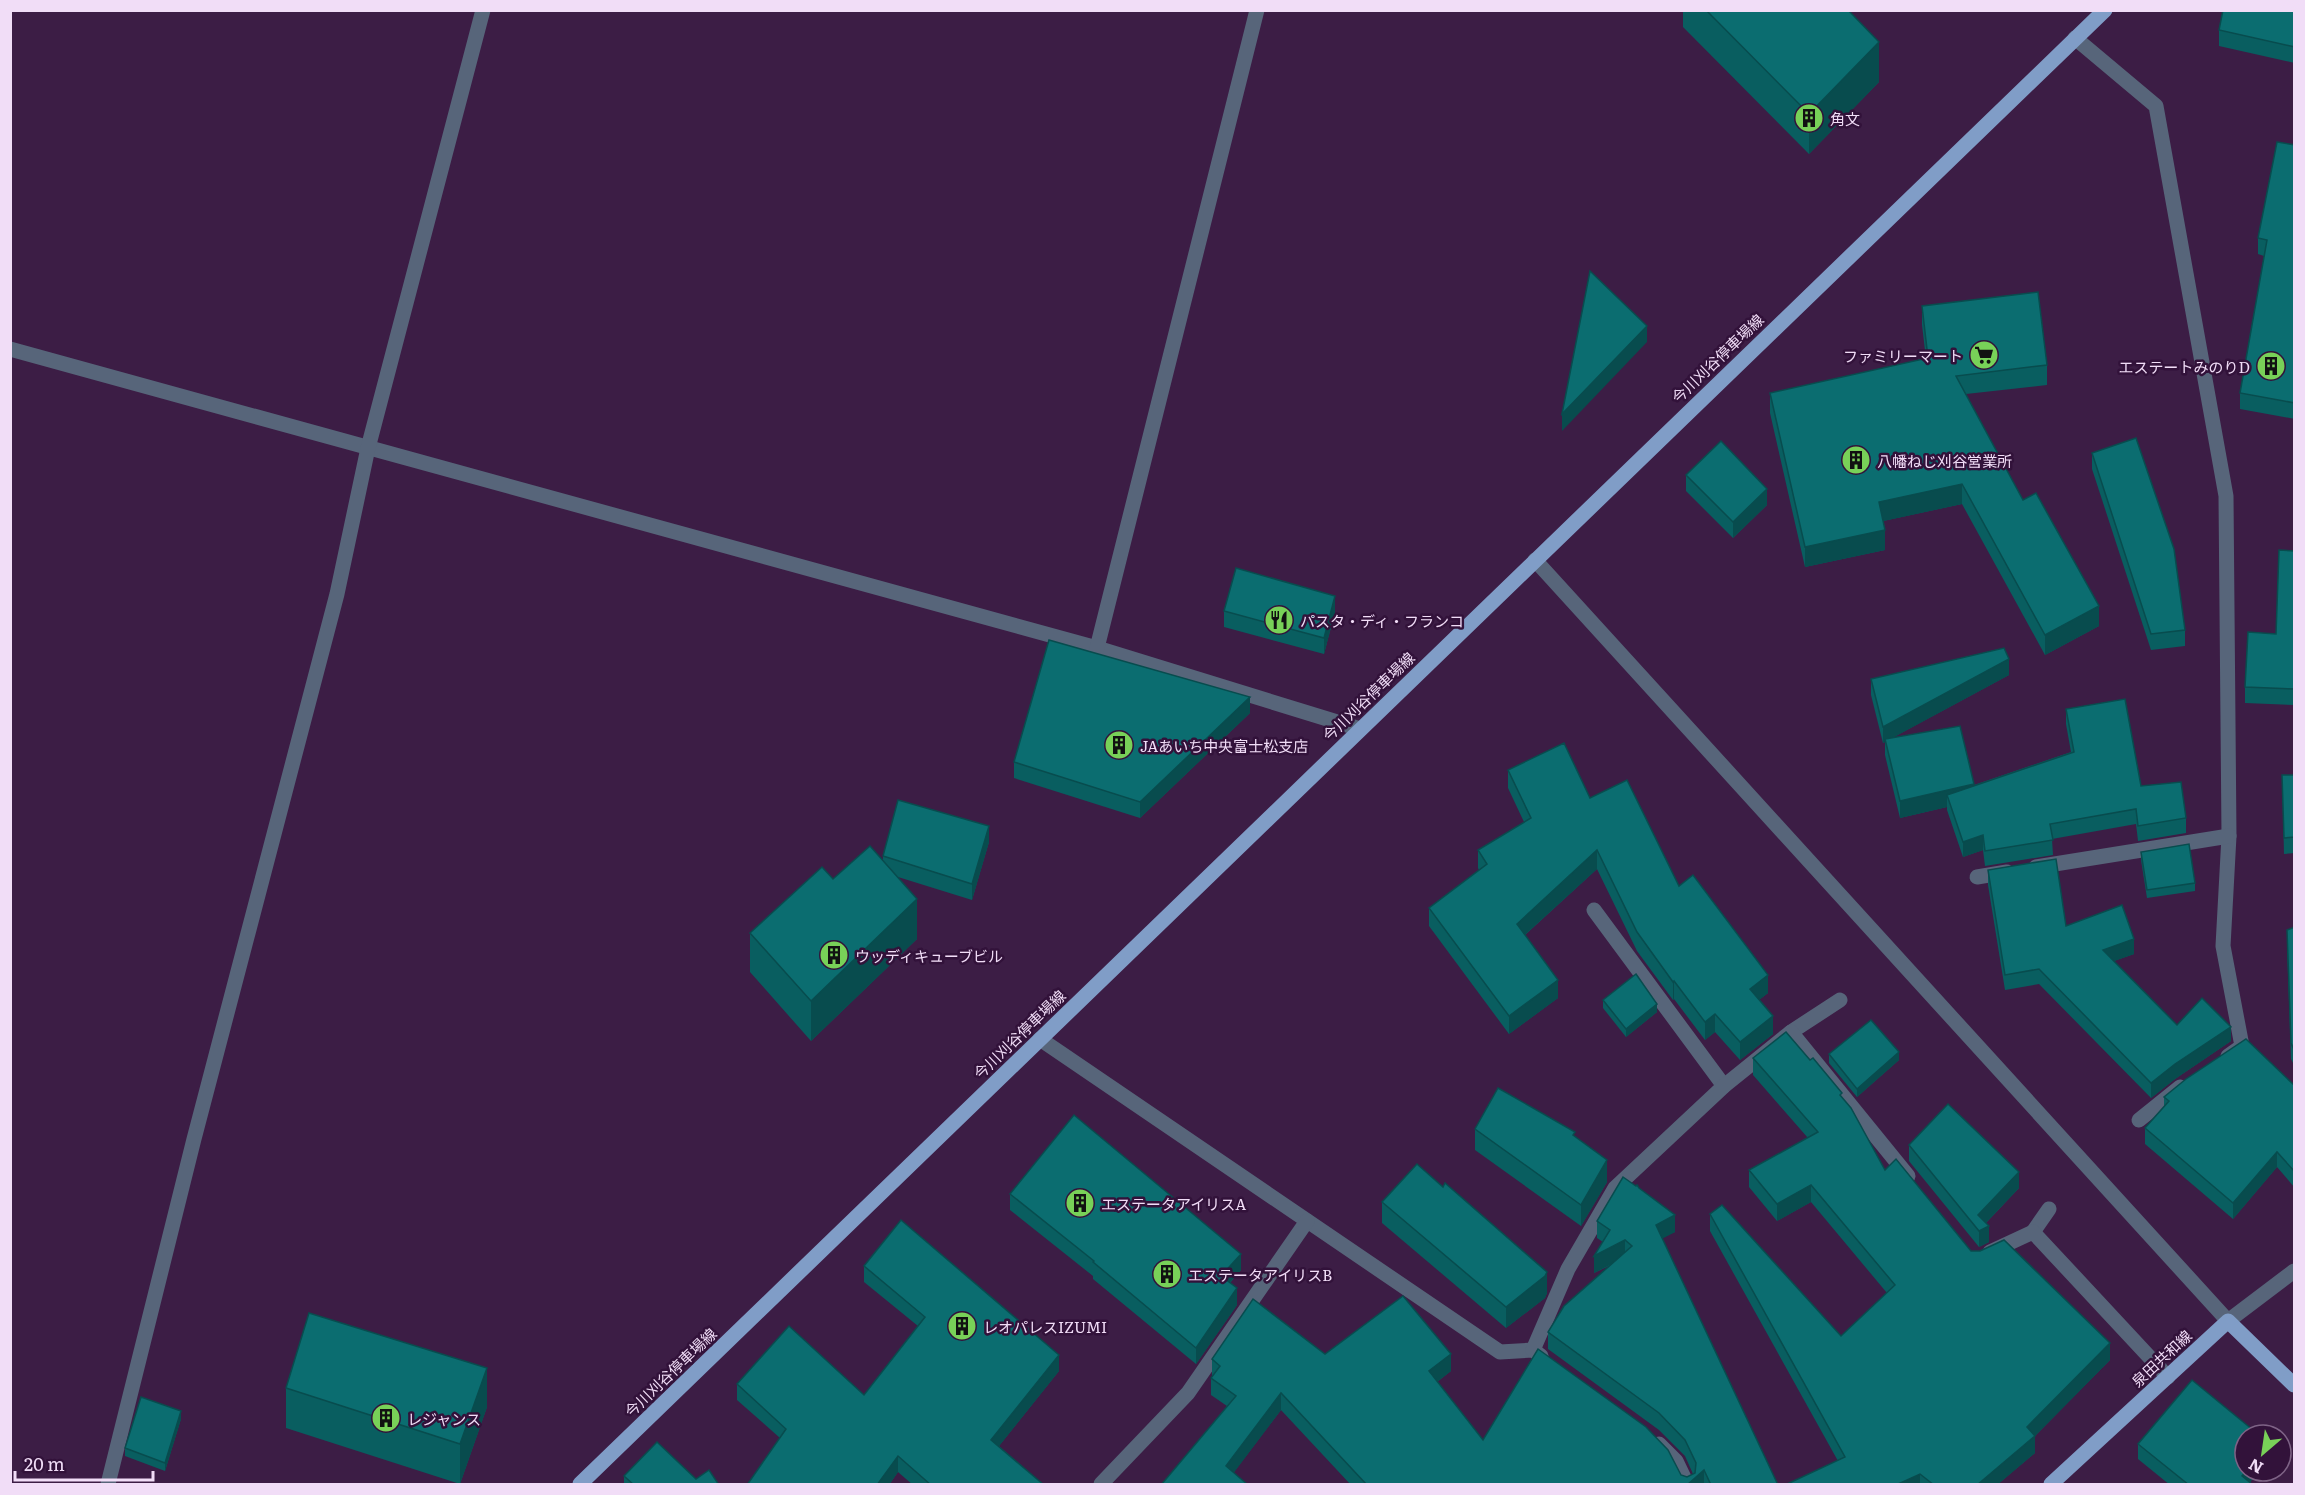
<svg xmlns="http://www.w3.org/2000/svg" width="2305" height="1495" font-family="Literata,'Noto Sans JP',serif">
<style>
.lines{fill:none;stroke-linecap:round;stroke-linejoin:round}
.minor{stroke:#57657a;stroke-width:15}
.major{stroke:#809dc7;stroke-width:15}
.wall{fill:#095e60}
.shaded-wall{fill:#084c4e}
.building{fill:#0b6d70;stroke:#084c4e;stroke-width:1.5}
.labels{text-anchor:middle;dominant-baseline:central;stroke-width:5;stroke-linejoin:round;paint-order:stroke}
.poi-label{font-size:15px;fill:#f1ddf7;stroke:#32123a;text-anchor:start}
.street-label{font-size:15px;fill:#f1ddf7;stroke:#32123a}
</style>
<rect width="100%" height="100%" fill="#3c1d45"/>
<g class="lines">
<g class="minor">
<path d="M 2075,38 L 2156,106 L 2226,496 L 2229,836 L 2223,946 L 2242,1046 L 2228,1056"/>
<path d="M 10,349 L 1097,648 L 1360,729"/>
<path d="M 1535,560 L 2228,1321 L 2294,1271"/>
<path d="M 1097,648 L 1257,10"/>
<path d="M 2036,867 L 2229,836"/>
<path d="M 1977,877 L 2007,872"/>
<path d="M 1594,910 L 1724,1086"/>
<path d="M 1791,1032 L 1840,1000"/>
<path d="M 1040,1039 L 1500,1352 L 1533,1350 L 1541,1356"/>
<path d="M 2139,1120 L 2180,1087"/>
<path d="M 2033,1232 L 2049,1209"/>
<path d="M 1990,1252 L 2033,1232 L 2168,1377"/>
<path d="M 1533,1350 L 1568,1269 L 1615,1188 L 1724,1086 L 1791,1032 L 1908,1176"/>
<path d="M 1659,1444 L 1676,1461 L 1687,1484"/>
<path d="M 108,1484 L 194,1139 L 337,594 L 368,448 L 483,10"/>
<path d="M 1101,1484 L 1188,1393 L 1307,1221"/>
</g>
<g class="major">
<path d="M 580,1484 L 2105,10"/>
<path d="M 2051,1484 L 2228,1321 L 2294,1385"/>
</g>
</g>
<g class="wall">
<path d="M 1683,10 L 1848,10 L 1879,82 L 1809,154 L 1683,27 Z"/>
<path d="M 2295,10 L 2295,63 L 2219,46 L 2219,30 Z"/>
<path d="M 2295,145 L 2295,419 L 2240,409 L 2240,393 L 2264,256 L 2258,254 L 2258,238 Z"/>
<path d="M 1922,306 L 2047,365 L 2047,385 L 1966,394 L 2023,500 L 2099,626 L 2045,655 L 1962,504 L 1883,521 L 1885,550 L 1805,567 L 1770,413 L 1770,393 L 1926,359 L 1922,325 Z"/>
<path d="M 2092,453 L 2185,630 L 2185,646 L 2151,650 L 2092,469 Z"/>
<path d="M 1686,475 L 1767,505 L 1733,538 L 1686,491 Z"/>
<path d="M 2295,551 L 2295,705 L 2245,703 L 2245,687 L 2276,634 Z"/>
<path d="M 1224,611 L 1335,612 L 1324,654 L 1224,627 Z"/>
<path d="M 2009,675 L 1892,738 L 1974,785 L 2071,752 L 2066,724 L 2066,709 L 2141,786 L 2186,818 L 2186,833 L 2138,841 L 2136,824 L 2052,839 L 2053,855 L 1985,866 L 1983,850 L 1963,857 L 1947,810 L 1947,807 L 1900,818 L 1885,755 L 1885,742 L 1883,743 L 1871,695 L 1871,679 Z"/>
<path d="M 1250,713 L 1140,818 L 1014,778 L 1014,762 Z"/>
<path d="M 1508,770 L 1590,798 L 1679,886 L 1768,993 L 1759,1000 L 1773,1034 L 1740,1060 L 1715,1032 L 1705,1040 L 1674,999 L 1673,1000 L 1637,951 L 1597,869 L 1525,935 L 1558,998 L 1509,1034 L 1429,926 L 1429,908 L 1479,870 L 1478,868 L 1478,850 L 1524,822 L 1508,788 Z"/>
<path d="M 2282,775 L 2295,775 L 2295,853 L 2284,854 Z"/>
<path d="M 989,842 L 972,900 L 898,877 L 917,939 L 811,1041 L 750,972 L 750,933 L 833,879 L 883,861 L 883,856 Z"/>
<path d="M 2141,852 L 2195,883 L 2195,891 L 2147,898 L 2141,860 Z"/>
<path d="M 1988,870 L 2066,926 L 2134,954 L 2114,961 L 2177,1025 L 2231,1041 L 2175,1079 L 2151,1098 L 2039,984 L 2005,990 L 1988,885 Z"/>
<path d="M 2295,927 L 2295,1067 L 2291,1059 L 2287,946 L 2287,930 Z"/>
<path d="M 1603,1000 L 1657,1012 L 1626,1037 L 1603,1008 Z"/>
<path d="M 1829,1054 L 1899,1060 L 1857,1097 L 1829,1063 Z"/>
<path d="M 1753,1058 L 1842,1098 L 1885,1170 L 1971,1251 L 2110,1360 L 2035,1436 L 2035,1453 L 1997,1485 L 1785,1485 L 1838,1461 L 1710,1231 L 1710,1214 L 1841,1336 L 1887,1293 L 1811,1202 L 1777,1221 L 1749,1187 L 1749,1170 L 1808,1138 L 1753,1075 Z"/>
<path d="M 2295,1086 L 2295,1188 L 2277,1167 L 2233,1219 L 2145,1144 L 2145,1128 L 2164,1107 L 2164,1097 Z"/>
<path d="M 1475,1129 L 1575,1137 L 1607,1182 L 1581,1226 L 1475,1150 Z"/>
<path d="M 1909,1145 L 2019,1188 L 1986,1223 L 1989,1242 L 1979,1247 L 1909,1161 Z"/>
<path d="M 1443,1187 L 1547,1293 L 1545,1298 L 1506,1328 L 1382,1223 L 1382,1202 Z"/>
<path d="M 1639,1188 L 1675,1232 L 1662,1238 L 1778,1485 L 1351,1485 L 1281,1410 L 1234,1472 L 1161,1485 L 1227,1406 L 1211,1395 L 1211,1378 L 1212,1377 L 1212,1359 L 1325,1354 L 1451,1371 L 1437,1382 L 1483,1440 L 1681,1475 L 1687,1477 L 1693,1474 L 1685,1456 L 1659,1430 L 1548,1349 L 1548,1332 L 1611,1265 L 1594,1273 L 1603,1242 L 1597,1238 L 1597,1221 Z"/>
<path d="M 1010,1194 L 1241,1270 L 1230,1283 L 1237,1305 L 1196,1364 L 1093,1279 L 1093,1276 L 1010,1210 Z"/>
<path d="M 864,1266 L 1059,1371 L 999,1446 L 1044,1485 L 913,1485 L 898,1472 L 889,1485 L 747,1485 L 780,1438 L 737,1400 L 737,1384 L 864,1395 L 918,1326 L 864,1282 Z"/>
<path d="M 286,1388 L 487,1407 L 460,1484 L 286,1428 Z"/>
<path d="M 181,1419 L 165,1471 L 125,1456 L 125,1448 Z"/>
<path d="M 2138,1444 L 2245,1471 L 2259,1471 L 2250,1482 L 2253,1485 L 2170,1485 L 2138,1459 Z"/>
<path d="M 624,1476 L 696,1479 L 719,1485 L 624,1485 Z"/>
</g>
<g class="shaded-wall">
<path d="M 1879,42 L 1879,82 L 1809,154 L 1809,114 Z"/>
<path d="M 1647,326 L 1647,342 L 1562,431 L 1562,414 Z"/>
<path d="M 1962,484 L 1962,504 L 1879,522 L 1879,502 Z"/>
<path d="M 1767,489 L 1767,505 L 1733,538 L 1733,522 Z"/>
<path d="M 1885,530 L 1885,550 L 1805,567 L 1805,547 Z"/>
<path d="M 1335,596 L 1335,612 L 1324,654 L 1324,638 Z"/>
<path d="M 2099,606 L 2099,626 L 2045,655 L 2045,635 Z"/>
<path d="M 2009,659 L 2009,675 L 1883,743 L 1883,727 Z"/>
<path d="M 1250,697 L 1250,713 L 1140,818 L 1140,802 Z"/>
<path d="M 1974,784 L 1974,800 L 1947,795 L 1947,807 L 1900,818 L 1900,801 Z"/>
<path d="M 989,826 L 989,842 L 972,900 L 972,884 Z"/>
<path d="M 1983,835 L 1983,850 L 1963,857 L 1963,842 Z"/>
<path d="M 1597,850 L 1597,869 L 1517,942 L 1517,924 Z"/>
<path d="M 917,899 L 917,939 L 811,1041 L 811,1001 Z"/>
<path d="M 2134,939 L 2134,954 L 2103,965 L 2103,950 Z"/>
<path d="M 1768,975 L 1768,993 L 1750,1007 L 1750,989 Z"/>
<path d="M 1558,980 L 1558,998 L 1509,1034 L 1509,1016 Z"/>
<path d="M 1674,981 L 1674,999 L 1673,1000 L 1673,982 Z"/>
<path d="M 1657,1004 L 1657,1012 L 1626,1037 L 1626,1029 Z"/>
<path d="M 1715,1014 L 1715,1032 L 1705,1040 L 1705,1022 Z"/>
<path d="M 1773,1016 L 1773,1034 L 1740,1060 L 1740,1042 Z"/>
<path d="M 2231,1027 L 2231,1041 L 2175,1079 L 2151,1098 L 2151,1083 L 2175,1064 Z"/>
<path d="M 1899,1052 L 1899,1060 L 1857,1097 L 1857,1089 Z"/>
<path d="M 2277,1152 L 2277,1167 L 2233,1219 L 2233,1203 Z"/>
<path d="M 1607,1160 L 1607,1182 L 1581,1226 L 1581,1205 Z"/>
<path d="M 2019,1172 L 2019,1188 L 1978,1231 L 1978,1215 Z"/>
<path d="M 1811,1185 L 1811,1202 L 1777,1221 L 1777,1204 Z"/>
<path d="M 1675,1215 L 1675,1232 L 1656,1242 L 1656,1225 Z"/>
<path d="M 1989,1226 L 1989,1242 L 1979,1247 L 1979,1231 Z"/>
<path d="M 1625,1240 L 1625,1257 L 1594,1273 L 1594,1256 Z"/>
<path d="M 1241,1254 L 1241,1270 L 1221,1292 L 1221,1276 Z"/>
<path d="M 1547,1272 L 1547,1293 L 1545,1298 L 1506,1328 L 1506,1307 Z"/>
<path d="M 1237,1288 L 1237,1305 L 1196,1364 L 1196,1348 Z"/>
<path d="M 2110,1343 L 2110,1360 L 2035,1436 L 2035,1453 L 1997,1485 L 1977,1485 L 2027,1427 Z"/>
<path d="M 1451,1354 L 1451,1371 L 1429,1388 L 1429,1371 Z"/>
<path d="M 1059,1355 L 1059,1371 L 991,1456 L 991,1440 Z"/>
<path d="M 487,1368 L 487,1407 L 460,1484 L 460,1444 Z"/>
<path d="M 1281,1393 L 1281,1410 L 1226,1483 L 1226,1466 Z"/>
<path d="M 181,1411 L 181,1419 L 165,1471 L 165,1463 Z"/>
<path d="M 898,1456 L 898,1472 L 889,1485 L 877,1485 Z"/>
<path d="M 1704,1470 L 1704,1485 L 1687,1485 Z"/>
<path d="M 2246,1471 L 2259,1471 L 2248,1485 L 2242,1476 Z"/>
<path d="M 1920,1474 L 1920,1485 L 1896,1485 Z"/>
</g>
<g class="building">
<path d="M 1706,10 L 1848,10 L 1879,42 L 1809,114 Z"/>
<path d="M 2223,10 L 2295,10 L 2295,47 L 2219,30 Z"/>
<path d="M 2277,142 L 2295,145 L 2295,403 L 2240,393 L 2267,240 L 2258,238 Z"/>
<path d="M 1590,271 L 1647,326 L 1562,414 Z"/>
<path d="M 2038,292 L 2047,365 L 1956,376 L 2023,500 L 2036,493 L 2099,606 L 2045,635 L 1962,484 L 1879,502 L 1885,530 L 1805,547 L 1770,393 L 1928,358 L 1922,306 Z"/>
<path d="M 2136,438 L 2174,549 L 2185,630 L 2151,634 L 2092,453 Z"/>
<path d="M 1721,441 L 1767,489 L 1733,522 L 1686,475 Z"/>
<path d="M 2279,550 L 2295,551 L 2295,689 L 2245,687 L 2248,632 L 2276,634 Z"/>
<path d="M 1236,568 L 1335,596 L 1324,638 L 1224,611 Z"/>
<path d="M 1049,640 L 1250,697 L 1140,802 L 1014,762 Z"/>
<path d="M 2004,648 L 2009,659 L 1883,727 L 1871,679 Z"/>
<path d="M 2125,699 L 2141,786 L 2181,782 L 2186,818 L 2138,826 L 2136,809 L 2050,824 L 2053,840 L 1985,851 L 1983,835 L 1963,842 L 1947,795 L 2074,752 L 2066,709 Z"/>
<path d="M 1960,726 L 1974,784 L 1900,801 L 1885,739 Z"/>
<path d="M 1564,743 L 1590,798 L 1627,780 L 1679,886 L 1693,875 L 1768,975 L 1750,989 L 1773,1016 L 1740,1042 L 1715,1014 L 1705,1022 L 1674,981 L 1673,982 L 1637,932 L 1597,850 L 1517,924 L 1558,980 L 1509,1016 L 1429,908 L 1487,864 L 1478,850 L 1531,818 L 1508,770 Z"/>
<path d="M 2282,775 L 2295,775 L 2295,837 L 2284,838 Z"/>
<path d="M 898,800 L 989,826 L 972,884 L 883,856 Z"/>
<path d="M 2189,844 L 2195,883 L 2147,890 L 2141,852 Z"/>
<path d="M 870,846 L 917,899 L 811,1001 L 750,933 L 822,867 L 833,879 Z"/>
<path d="M 2056,859 L 2066,926 L 2122,905 L 2134,939 L 2103,950 L 2177,1025 L 2202,998 L 2231,1027 L 2175,1064 L 2151,1083 L 2039,969 L 2005,975 L 1988,870 Z"/>
<path d="M 2295,927 L 2295,1052 L 2291,1043 L 2287,930 Z"/>
<path d="M 1636,974 L 1657,1004 L 1626,1029 L 1603,1000 Z"/>
<path d="M 1871,1020 L 1899,1052 L 1857,1089 L 1829,1054 Z"/>
<path d="M 1786,1032 L 1810,1060 L 1813,1058 L 1842,1093 L 1840,1095 L 1851,1108 L 1885,1170 L 1896,1159 L 1971,1251 L 1980,1251 L 2004,1240 L 2110,1343 L 2027,1427 L 2035,1436 L 1977,1485 L 1934,1485 L 1920,1474 L 1896,1485 L 1785,1485 L 1845,1457 L 1710,1214 L 1722,1205 L 1841,1336 L 1895,1285 L 1811,1185 L 1777,1204 L 1749,1170 L 1818,1132 L 1753,1058 Z"/>
<path d="M 2246,1039 L 2295,1086 L 2295,1172 L 2277,1152 L 2233,1203 L 2145,1128 L 2169,1101 L 2164,1097 L 2186,1079 Z"/>
<path d="M 1498,1088 L 1575,1132 L 1573,1135 L 1607,1160 L 1581,1205 L 1475,1129 Z"/>
<path d="M 1948,1104 L 2019,1172 L 1978,1215 L 1989,1226 L 1979,1231 L 1909,1145 Z"/>
<path d="M 1074,1115 L 1241,1254 L 1221,1276 L 1237,1288 L 1196,1348 L 1093,1262 L 1094,1261 L 1010,1194 Z"/>
<path d="M 1417,1164 L 1443,1187 L 1445,1183 L 1547,1272 L 1545,1276 L 1506,1307 L 1382,1202 Z"/>
<path d="M 1623,1177 L 1636,1186 L 1637,1185 L 1639,1188 L 1675,1215 L 1656,1225 L 1778,1485 L 1711,1485 L 1704,1470 L 1687,1485 L 1367,1485 L 1281,1393 L 1226,1466 L 1248,1485 L 1161,1485 L 1236,1396 L 1211,1378 L 1220,1366 L 1212,1359 L 1253,1299 L 1325,1354 L 1403,1296 L 1451,1354 L 1429,1371 L 1483,1440 L 1538,1349 L 1646,1427 L 1668,1450 L 1681,1475 L 1687,1477 L 1695,1473 L 1696,1463 L 1685,1440 L 1659,1413 L 1548,1332 L 1564,1306 L 1632,1246 L 1625,1240 L 1594,1256 L 1610,1230 L 1597,1221 Z"/>
<path d="M 901,1220 L 1059,1355 L 991,1440 L 1044,1485 L 931,1485 L 898,1456 L 877,1485 L 747,1485 L 786,1429 L 737,1384 L 789,1326 L 864,1395 L 925,1317 L 864,1266 Z"/>
<path d="M 309,1313 L 487,1368 L 460,1444 L 286,1388 Z"/>
<path d="M 2192,1380 L 2259,1435 L 2245,1435 L 2245,1471 L 2246,1471 L 2242,1476 L 2253,1485 L 2189,1485 L 2138,1444 Z"/>
<path d="M 141,1397 L 181,1411 L 165,1463 L 125,1448 Z"/>
<path d="M 657,1442 L 696,1479 L 709,1470 L 719,1485 L 634,1485 L 624,1476 Z"/>
</g>
<defs>
<g id="building-disc" transform="scale(1.5)"><circle r="9.5" fill="#78d158" stroke="#32123a"/><path d="M-4-6H4V6H1V3H-1V6H-4ZM-2.5-4.3h1.7v1.8h-1.7ZM.8-4.3h1.7v1.8H.8ZM-2.5-1h1.7V.8h-1.7ZM.8-1h1.7V.8H.8Z" fill="#111"/></g>
<g id="supermarket-disc" transform="scale(1.5)"><circle r="9.5" fill="#78d158" stroke="#32123a"/><path d="M-6-5.5h2.5l.6 2H6L4.5 2H-2.5L-4.4-4H-6ZM-1.5 3.2a1.3 1.3 0 1 0 .1 0ZM3 3.2a1.3 1.3 0 1 0 .1 0Z" fill="#111"/></g>
<g id="restaurant-disc" transform="scale(1.5)"><circle r="9.5" fill="#78d158" stroke="#32123a"/><path d="M-5-6h1v4h1v-4h1v4h1v-4h1v5L-1.5 .5V6h-2V.5L-5-1ZM5-6V6H3V1.5H1.5Q1.5-4 5-6Z" fill="#111"/></g>
</defs>
<g fill-rule="evenodd">
<use href="#building-disc" x="1809" y="118"/>
<use href="#supermarket-disc" x="1984" y="355"/>
<use href="#building-disc" x="2271" y="366"/>
<use href="#building-disc" x="1856" y="460"/>
<use href="#restaurant-disc" x="1279" y="620"/>
<use href="#building-disc" x="1119" y="745"/>
<use href="#building-disc" x="834" y="955"/>
<use href="#building-disc" x="1080" y="1203"/>
<use href="#building-disc" x="1167" y="1274"/>
<use href="#building-disc" x="962" y="1326"/>
<use href="#building-disc" x="386" y="1418"/>
</g>
<g class="labels">
<g class="poi-label">
<text x="1830" y="118">角文</text>
<text x="1963" y="355" text-anchor="end">ファミリーマート</text>
<text x="2250" y="366" text-anchor="end">エステートみのりD</text>
<text x="1877" y="460">八幡ねじ刈谷営業所</text>
<text x="1300" y="620">パスタ・ディ・フランコ</text>
<text x="1140" y="745">JAあいち中央富士松支店</text>
<text x="855" y="955">ウッディキューブビル</text>
<text x="1101" y="1203">エステータアイリスA</text>
<text x="1188" y="1274">エステータアイリスB</text>
<text x="983" y="1326">レオパレスIZUMI</text>
<text x="407" y="1418">レジャンス</text>
</g>
<g class="street-label">
<text transform="translate(1717 358) rotate(-44)">今川刈谷停車場線</text>
<text transform="translate(1368 696) rotate(-44)">今川刈谷停車場線</text>
<text transform="translate(1019 1034) rotate(-44)">今川刈谷停車場線</text>
<text transform="translate(2161 1358) rotate(-43)">泉田共和線</text>
<text transform="translate(670 1372) rotate(-44)">今川刈谷停車場線</text>
</g>
</g>
<rect width="2305" height="1495" fill="none" stroke="#f1ddf7" stroke-width="24"/>
<g transform="translate(2263 1453) rotate(209)"><circle r="28" fill="#32123a" stroke="#7e6386" stroke-width="1.5"/>
<path d="M0-4.5L10 22L0 15L-10 22Z" fill="#78d158"/>
<text y="-9" font-size="16" font-weight="bold" text-anchor="middle" fill="#f1ddf7">N</text>
</g>
<path d="M15 1471v9h138v-9" fill="none" stroke="#f1ddf7" stroke-width="3"/>
<text x="24" y="1471" font-size="18" fill="#f1ddf7" stroke="#32123a" stroke-width="4.5" paint-order="stroke">20 m</text>
</svg>
